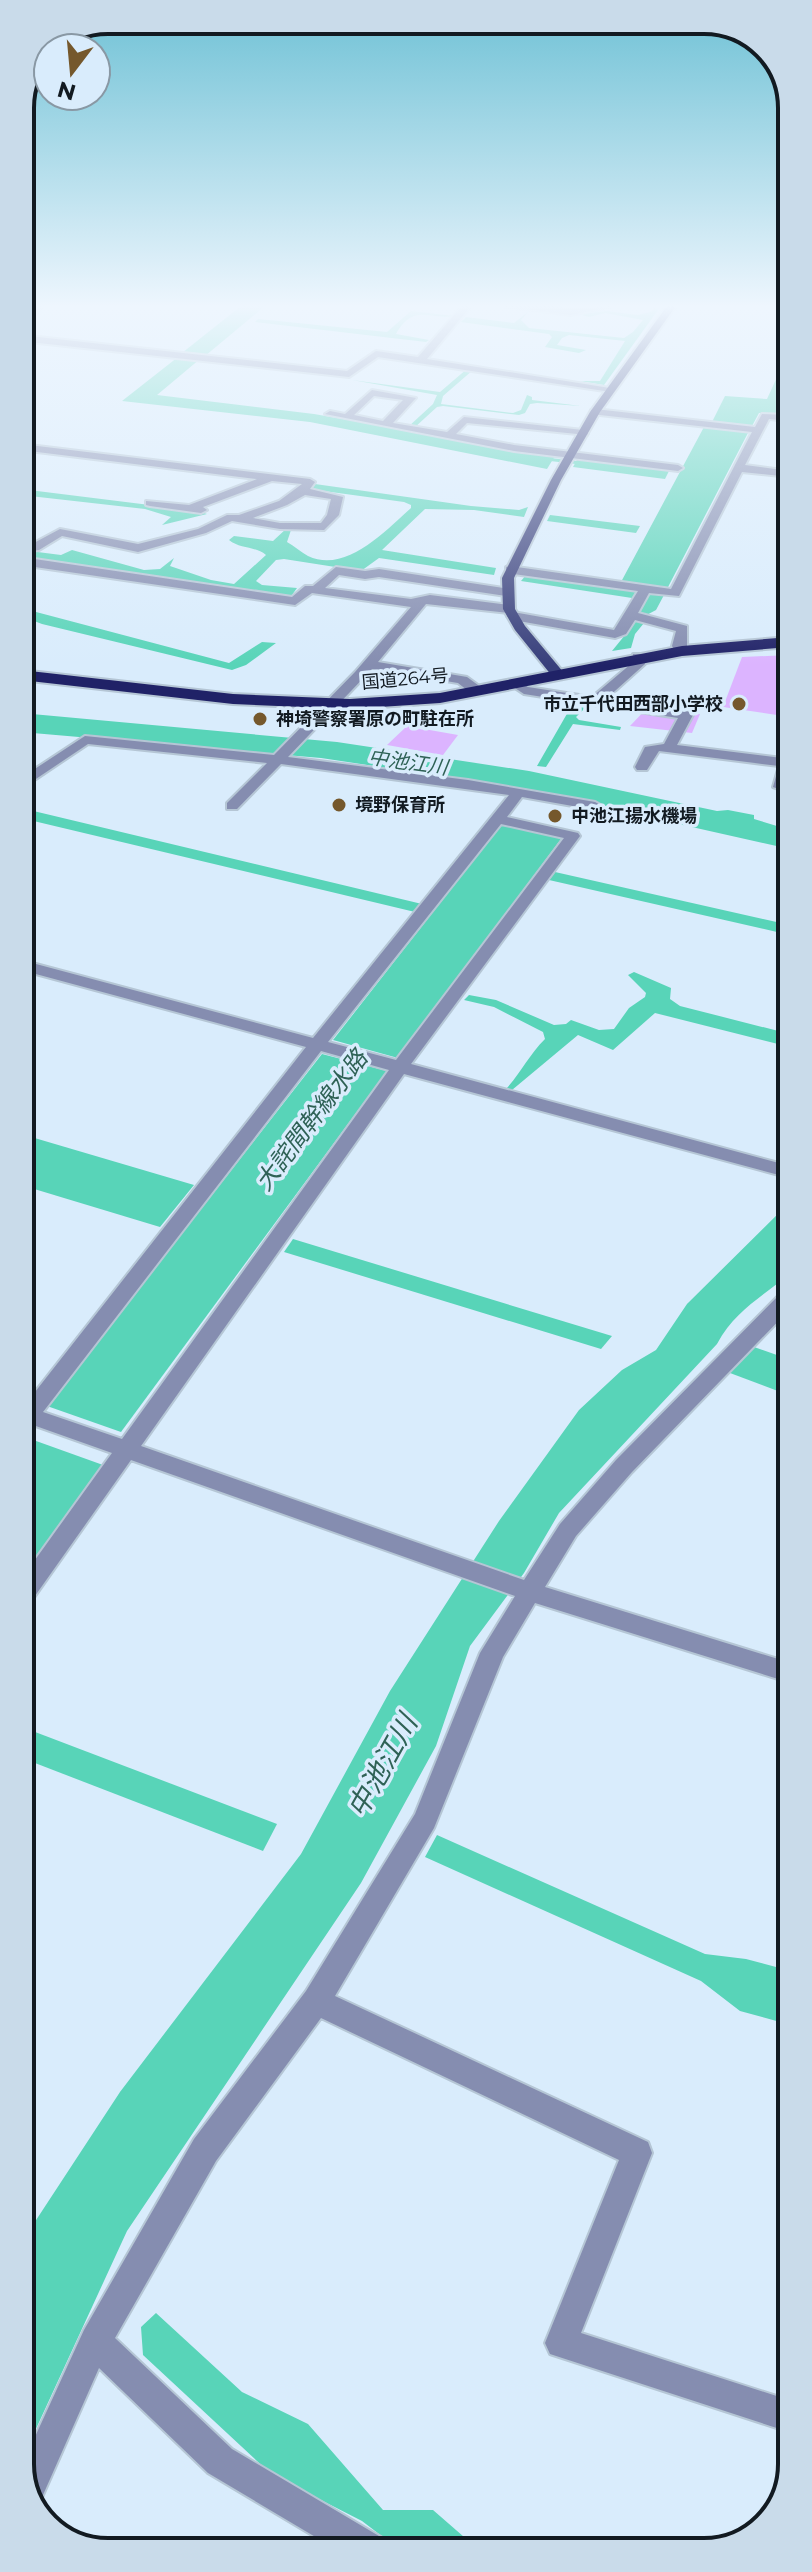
<svg xmlns="http://www.w3.org/2000/svg" width="812" height="2572" font-family="Montserrat,'Noto Sans JP',sans-serif">
<style>
.green{fill:#dcb4ff}
.water{fill:#58d4b8}
.lines{fill:none;stroke-linecap:round;stroke-linejoin:round}
.stream{stroke:#58d4b8;stroke-width:3}
.minor-casing{stroke:#b5c6d5;stroke-width:4}
.major-casing{stroke:#b5c6d5;stroke-width:4}
.highway-casing{stroke:#b5c6d5;stroke-width:4}
.minor{fill:#858db0;fill-rule:evenodd}
.major{fill:#383f7b;fill-rule:evenodd}
.highway{fill:#202267;fill-rule:evenodd}
.poi-dot{fill:#75582c;stroke:#d9ecfc;stroke-width:3}
.labels{text-anchor:middle;dominant-baseline:central;stroke-width:7;stroke-linejoin:round;paint-order:stroke}
.far-street-label{font-size:18px;fill:#121a21;stroke:#d9ecfc}
.far-poi-label{font-size:18px;font-weight:bold;fill:#121a21;stroke:#d9ecfc;text-anchor:start}
.far-water-label{font-size:20px;font-style:italic;fill:#2f6256;stroke:#d9ecfc}
.water-label{font-size:24px;font-style:italic;fill:#2f6256;stroke:#d9ecfc}
.near-water-label{font-size:28px;font-style:italic;fill:#2f6256;stroke:#d9ecfc}
.rim{fill:none;stroke:#121a21;stroke-width:4}
</style>
<rect width="100%" height="100%" fill="#d9ecfc"/>
<g class="green">
<path d="M 790,655 L 790,717 L 723,707 L 742,657 Z"/>
<path d="M 649,706 L 700,714 L 692,733 L 630,726 Z"/>
<path d="M 407,726 L 458,735 L 443,755 L 387,745 Z"/>
</g>
<g class="water">
<path d="M 241,306 L 265,306 L 205,356 L 182,353 Z"/>
<path d="M 653,306 L 658,310 L 604,385 L 580,381 L 600,381 L 625,341 L 569,335 L 562,338 L 557,345 L 586,350 L 579,353 L 545,347 L 552,337 L 549,334 L 461,322 L 466,317 L 514,323 L 529,311 L 521,320 L 529,328 L 624,338 L 633,332 L 643,320 L 605,313 L 589,317 L 579,314 L 607,311 L 638,315 L 653,311 Z"/>
<path d="M 411,311 L 454,316 C 428,320 414,303 396,334 L 429,340 L 426,342 L 255,322 L 258,319 L 387,332 Z"/>
<path d="M 789,351 L 789,415 L 759,413 L 752,426 L 712,422 L 725,396 L 767,399 Z"/>
<path d="M 178,357 L 200,359 L 157,395 L 314,414 L 555,456 L 547,469 L 310,422 L 122,401 Z"/>
<path d="M 468,368 L 473,370 L 443,396 L 441,404 L 513,413 L 521,410 L 527,395 L 532,397 L 532,400 L 581,406 L 537,403 L 530,404 L 525,413 L 519,415 L 443,406 L 437,407 L 414,428 L 408,427 L 433,404 L 437,395 L 352,380 L 440,392 Z"/>
<path d="M 704,427 L 749,431 L 667,589 L 657,594 L 664,595 L 656,610 L 641,618 L 644,623 L 635,634 L 631,648 L 612,651 L 625,635 L 652,587 L 621,582 Z"/>
<path d="M 578,458 L 670,469 L 665,479 L 573,467 Z"/>
<path d="M 315,484 L 471,506 L 519,510 L 528,507 L 524,517 L 474,510 L 425,509 L 382,550 L 496,568 L 494,575 L 379,558 L 361,571 L 284,559 L 276,560 L 256,581 L 262,585 L 297,588 L 292,595 L 284,596 L 21,559 L 22,550 L 61,555 L 72,550 L 144,570 L 160,569 L 174,558 L 170,566 L 211,580 L 234,584 L 266,555 C 255,546 240,549 229,540 L 234,536 L 273,541 L 287,528 L 292,527 L 287,542 C 294,546 301,552 308,556 C 346,574 385,531 411,508 L 411,505 L 404,502 L 309,489 Z"/>
<path d="M 21,489 L 198,511 L 207,514 L 162,525 L 171,517 L 145,509 L 21,495 Z"/>
<path d="M 550,515 L 640,526 L 636,533 L 547,521 Z"/>
<path d="M 526,575 L 632,591 L 636,592 L 632,598 L 521,581 Z"/>
<path d="M 21,608 L 229,663 L 262,642 L 276,643 L 246,665 L 232,670 L 42,624 L 21,616 Z"/>
<path d="M 579,702 L 592,706 L 586,707 L 576,717 L 579,720 L 621,727 L 620,730 L 573,724 L 546,767 L 537,766 L 568,712 Z"/>
<path d="M 21,713 L 337,742 L 529,771 L 717,811 L 728,810 L 754,815 L 754,819 L 790,830 L 790,849 L 514,787 L 321,758 L 21,732 Z"/>
<path d="M 21,808 L 422,904 L 415,912 L 21,818 Z"/>
<path d="M 501,825 L 527,831 L 530,828 L 561,839 L 398,1058 L 333,1040 Z"/>
<path d="M 555,872 L 790,925 L 790,935 L 549,880 Z"/>
<path d="M 634,972 L 671,988 L 670,999 L 680,1006 L 790,1034 L 790,1047 L 655,1013 L 613,1050 L 578,1035 L 512,1090 L 507,1088 C 522,1071 529,1055 545,1039 L 543,1032 L 494,1007 L 464,1000 L 469,995 L 496,1000 L 554,1025 L 566,1024 L 571,1020 L 599,1030 L 614,1029 L 629,1008 L 645,997 L 646,993 L 628,975 Z"/>
<path d="M 322,1054 L 387,1071 L 121,1432 L 47,1406 Z"/>
<path d="M 21,1134 L 194,1185 L 160,1227 L 21,1185 Z"/>
<path d="M 790,1202 L 791,1272 C 762,1298 736,1309 717,1344 L 559,1513 L 524,1573 L 470,1646 L 436,1746 L 361,1883 L 127,2231 L 23,2457 L 23,2240 L 120,2092 L 301,1854 L 390,1691 L 499,1521 L 579,1410 L 622,1370 L 656,1350 L 687,1304 Z"/>
<path d="M 293,1239 L 612,1336 L 601,1349 L 284,1252 Z"/>
<path d="M 754,1347 L 791,1360 L 791,1396 L 730,1373 Z"/>
<path d="M 25,1437 L 103,1465 L 22,1577 L 22,1441 Z"/>
<path d="M 22,1727 L 277,1824 L 263,1851 L 22,1758 Z"/>
<path d="M 437,1835 L 705,1954 L 746,1959 L 791,1971 L 791,2025 L 740,2011 L 701,1981 L 425,1857 Z"/>
<path d="M 156,2313 L 242,2392 L 308,2424 L 383,2510 L 433,2510 L 479,2550 L 400,2550 L 362,2521 L 272,2475 L 143,2355 L 141,2327 Z"/>
<path d="M 780,2428 L 792,2432 L 792,2464 L 773,2518 Z"/>
</g>
<g class="lines">
<path class="stream" d="M 546,459 L 580,463"/>
<g class="minor-casing">
<g id="minor">
<path d="M 34,306 L 43,306 L 20,330 L 20,321 Z"/>
<path d="M 462,306 L 471,306 L 427,359 L 616,389 L 611,392 L 378,357 L 349,377 L 20,341 L 20,335 L 347,371 L 376,351 L 418,357 Z"/>
<path d="M 502,306 L 556,306 L 571,309 L 613,306 L 571,315 Z"/>
<path d="M 372,390 L 416,398 L 393,423 L 447,432 L 464,417 L 583,430 L 588,433 L 587,435 L 467,423 L 456,434 L 514,445 L 678,465 L 683,468 L 678,471 L 514,451 L 325,414 L 330,411 L 345,414 ZM 374,396 L 403,400 L 383,421 L 354,415 Z"/>
<path d="M 595,409 L 755,427 L 762,414 L 789,415 L 790,421 L 769,419 L 745,465 L 790,471 L 790,477 L 742,472 L 679,596 L 649,593 L 638,613 L 687,626 L 687,654 L 677,654 L 672,646 L 676,631 L 635,620 L 626,634 L 615,638 L 513,620 L 507,616 L 513,612 L 614,630 L 638,591 L 506,573 L 506,567 L 510,566 L 671,589 L 752,432 L 591,414 L 591,410 Z"/>
<path d="M 21,444 L 310,479 L 315,482 L 310,489 L 343,497 L 339,515 L 324,530 L 280,529 L 232,521 L 206,533 L 138,552 L 62,536 L 39,550 L 21,552 L 21,545 L 32,544 L 60,529 L 138,544 L 198,529 L 227,515 L 239,515 L 279,501 L 302,484 L 272,481 L 203,507 L 207,510 L 201,513 L 150,506 L 146,505 L 146,501 L 189,505 L 257,479 L 21,450 ZM 305,495 L 331,499 L 327,515 L 321,523 L 280,523 L 253,518 L 287,505 Z"/>
<path d="M 21,557 L 292,597 L 305,586 L 313,586 L 336,567 L 365,571 L 379,569 L 510,589 L 510,595 L 506,596 L 379,577 L 365,579 L 339,575 L 325,588 L 411,599 L 430,595 L 509,605 L 515,609 L 509,613 L 426,604 L 378,662 L 467,677 L 482,688 L 482,694 L 472,694 L 458,683 L 372,669 L 288,757 L 468,780 L 595,802 L 602,806 L 595,810 L 522,797 L 507,817 L 578,833 L 580,836 L 411,1064 L 790,1166 L 790,1178 L 404,1074 L 141,1446 L 524,1580 L 560,1524 L 616,1460 L 784,1290 L 791,1288 L 791,1308 L 632,1472 L 576,1536 L 545,1587 L 791,1663 L 791,1683 L 535,1603 L 503,1657 L 434,1828 L 335,1996 L 648,2142 L 652,2153 L 581,2333 L 792,2401 L 792,2433 L 550,2354 L 545,2343 L 619,2160 L 321,2018 L 216,2161 L 115,2338 L 232,2449 L 384,2539 L 389,2551 L 339,2551 L 208,2473 L 99,2368 L 39,2504 L 35,2505 L 23,2486 L 23,2463 L 84,2330 L 194,2139 L 306,1991 L 415,1814 L 480,1653 L 515,1596 L 131,1460 L 30,1603 L 22,1606 L 22,1578 L 112,1453 L 33,1425 L 22,1432 L 22,1405 L 24,1406 L 306,1047 L 21,970 L 21,960 L 313,1038 L 509,795 L 281,764 L 237,809 L 227,809 L 227,803 L 267,763 L 88,744 L 21,789 L 21,778 L 85,736 L 274,755 L 355,672 L 411,607 L 312,593 L 295,605 L 21,565 ZM 501,824 L 564,838 L 396,1060 L 328,1042 ZM 321,1051 L 389,1070 L 122,1439 L 43,1412 Z"/>
<path d="M 633,654 L 643,654 L 645,664 L 606,699 L 691,712 L 693,715 L 677,745 L 790,759 L 790,793 L 773,787 L 779,766 L 659,751 L 647,770 L 637,770 L 635,767 L 645,747 L 664,744 L 678,718 L 524,694 L 509,684 L 516,680 L 528,687 L 592,697 L 632,663 Z"/>
</g>
</g>
<g class="major-casing">
<path id="major" d="M 667,306 L 676,306 L 600,412 L 561,480 L 514,578 L 515,609 L 525,626 L 564,673 L 552,676 L 515,630 L 503,609 L 502,578 L 551,480 L 590,412 Z"/>
</g>
<g class="highway-casing">
<path id="highway" d="M 790,637 L 790,647 L 682,656 L 440,703 L 350,709 L 233,704 L 21,680 L 21,670 L 233,694 L 350,699 L 440,693 L 682,646 Z"/>
</g>
<use href="#minor" class="minor"/>
<use href="#major" class="major"/>
<use href="#highway" class="highway"/>
</g>
<linearGradient id="sky" x2="0" y2="1"><stop stop-color="#6ec1d5"/><stop offset="0.46" stop-color="#eef6fe"/><stop offset="1" stop-color="#eef6fe" stop-opacity="0"/></linearGradient>
<rect width="812" height="666" fill="url(#sky)"/>
<g class="poi-dot">
<circle cx="739" cy="704" r="8"/>
<circle cx="260" cy="719" r="8"/>
<circle cx="339" cy="805" r="8"/>
<circle cx="555" cy="816" r="8"/>
</g>
<g class="labels">
<g class="far-street-label">
<text transform="translate(405 679) rotate(-5)">国道264号</text>
</g>
<g class="far-poi-label">
<text x="723" y="704" text-anchor="end">市立千代田西部小学校</text>
<text x="276" y="719">神埼警察署原の町駐在所</text>
<text x="355" y="805">境野保育所</text>
<text x="571" y="816">中池江揚水機場</text>
</g>
<g class="far-water-label">
<text transform="translate(408 762) rotate(8)">中池江川</text>
</g>
<g class="water-label">
<text transform="translate(311 1120) rotate(-53)">大詫間幹線水路</text>
</g>
<g class="near-water-label">
<text transform="translate(382 1766) rotate(-61)">中池江川</text>
</g>
</g>
<path d="M0 0H812V2572H0ZM108 34H704A74 74 0 0 1 778 108V2464A74 74 0 0 1 704 2538H108A74 74 0 0 1 34 2464V108A74 74 0 0 1 108 34Z" fill="#c9dbea" fill-rule="evenodd"/>
<path class="rim" d="M108 34H704A74 74 0 0 1 778 108V2464A74 74 0 0 1 704 2538H108A74 74 0 0 1 34 2464V108A74 74 0 0 1 108 34Z"/>
<g transform="translate(72 72) rotate(196)"><circle r="38" fill="#d9ecfc" stroke="#8998a4" stroke-width="2"/>
<path d="M0-6L14 30L0 20L-14 30Z" fill="#75582c"/>
<text y="-12" font-size="22" font-weight="bold" text-anchor="middle" fill="#121a21">N</text>
</g>
</svg>
